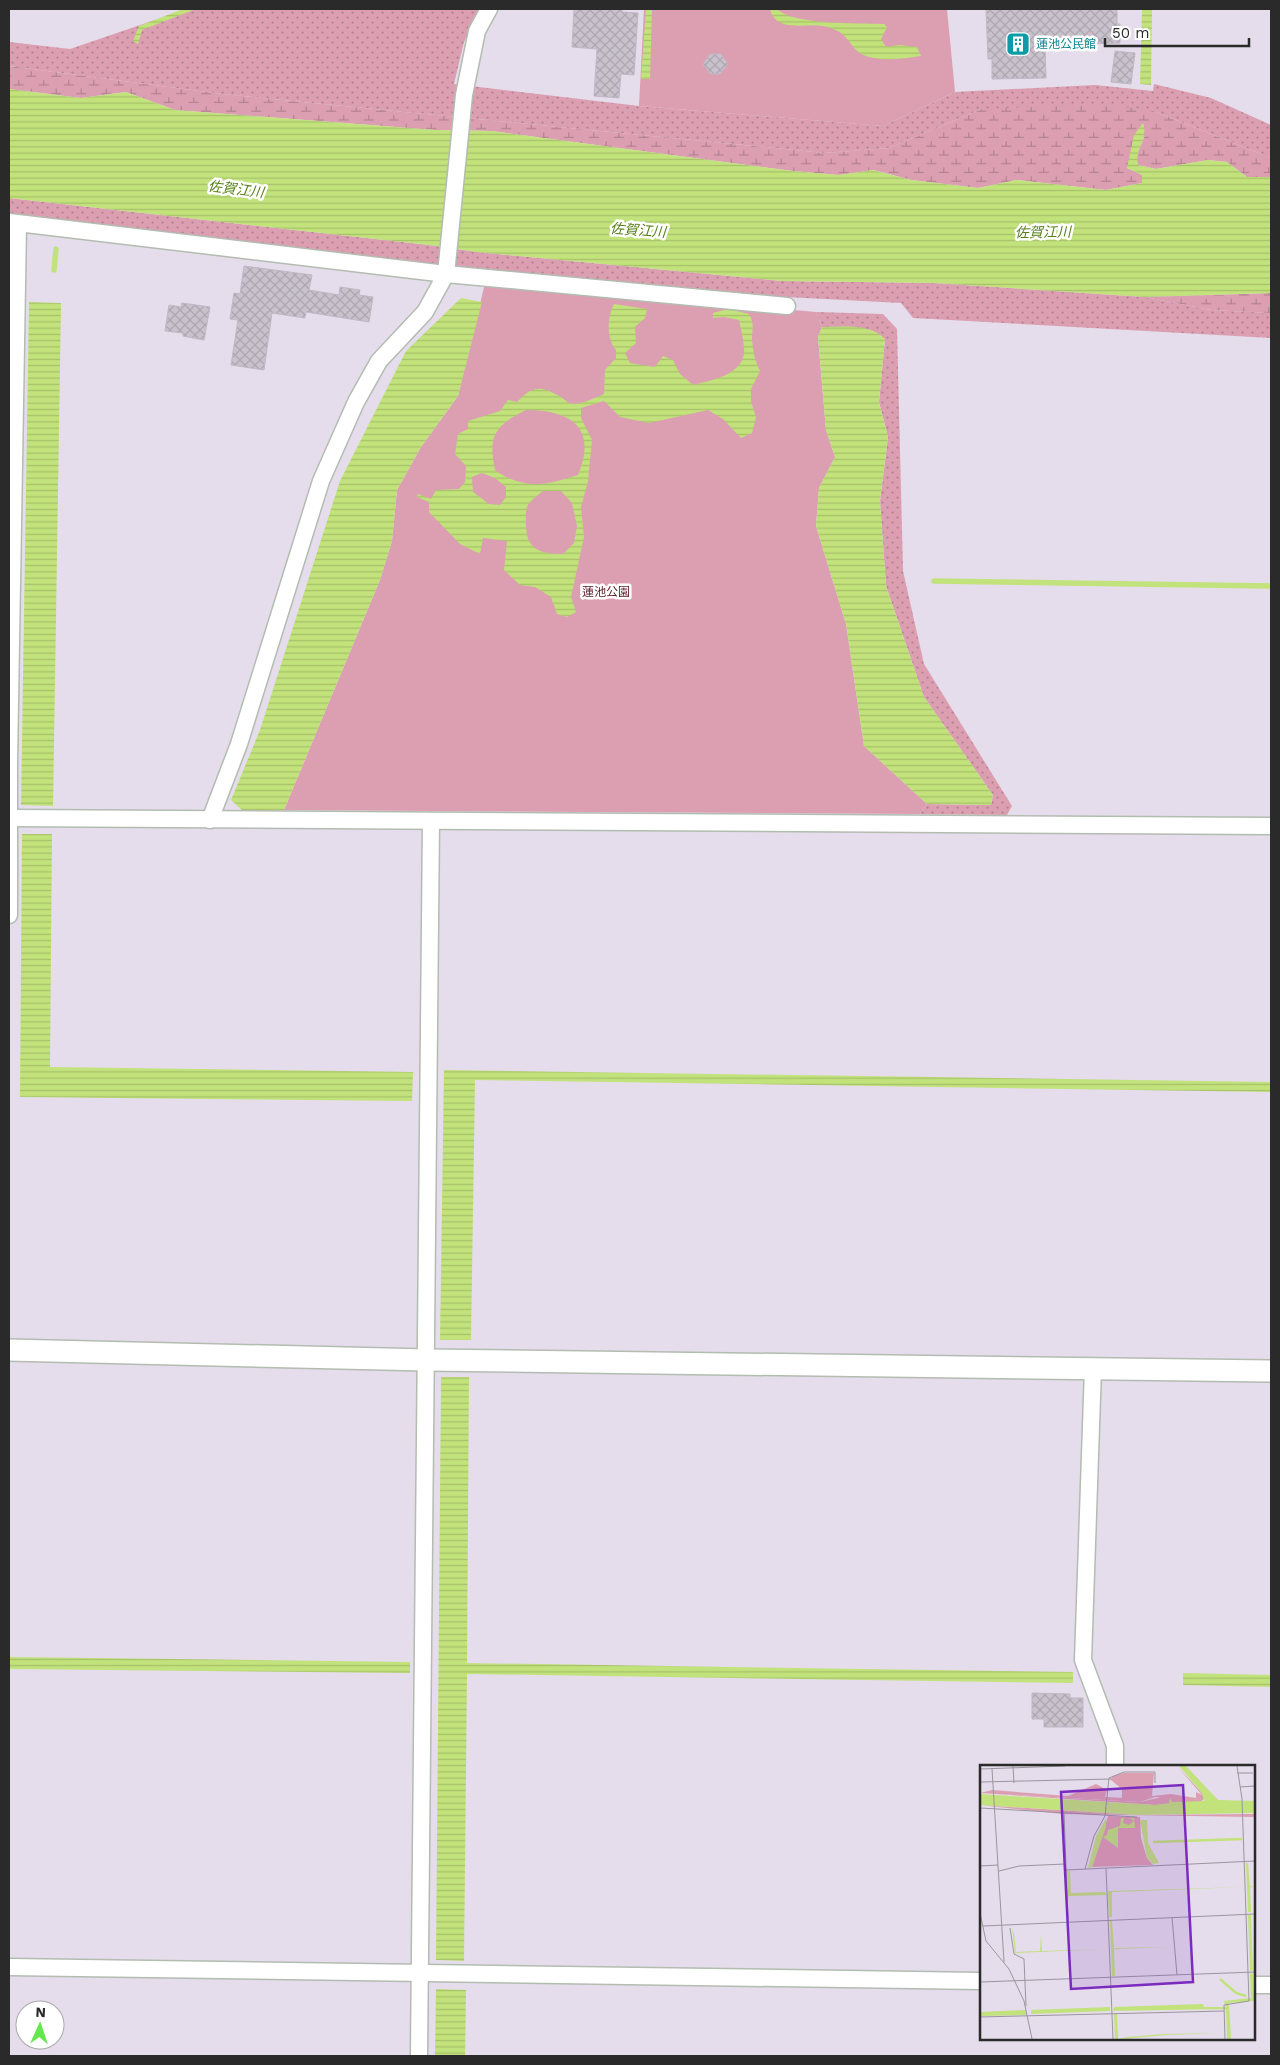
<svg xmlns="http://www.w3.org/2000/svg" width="1280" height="2065" font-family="'Work Sans','Noto Sans JP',sans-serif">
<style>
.grass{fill:url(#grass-dots)}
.wetland{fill:url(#wetland-marsh)}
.park{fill:#dc9fb1}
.water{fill:url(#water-rules);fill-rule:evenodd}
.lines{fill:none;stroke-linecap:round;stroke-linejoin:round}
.stream{stroke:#c2e27b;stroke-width:5.5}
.building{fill:url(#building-cross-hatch);stroke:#c1b7c6}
.minor-casing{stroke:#b3bcb1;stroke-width:19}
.tertiary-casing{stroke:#b3bcb1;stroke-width:24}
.minor{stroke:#fff;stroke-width:16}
.tertiary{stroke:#fff;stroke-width:21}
.labels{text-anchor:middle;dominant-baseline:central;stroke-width:5;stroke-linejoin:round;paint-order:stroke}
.culture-label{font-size:12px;fill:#0d838f;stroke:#fff;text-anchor:start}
.park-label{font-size:12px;fill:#5f212c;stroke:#fff}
.water-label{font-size:14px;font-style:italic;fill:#59811a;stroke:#fff}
.inset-river{fill:none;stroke:#c2e27b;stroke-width:2.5}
.inset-road{fill:none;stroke:#9a959e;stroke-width:1}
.view{fill:#7b2cbf;fill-opacity:0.15;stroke:#7b2cbf;stroke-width:2.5}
.inset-edge{fill:none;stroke:#2a2a2a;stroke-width:2.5}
</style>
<defs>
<pattern id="grass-dots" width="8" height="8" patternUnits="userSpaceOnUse" patternTransform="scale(1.25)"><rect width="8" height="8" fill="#dc9fb1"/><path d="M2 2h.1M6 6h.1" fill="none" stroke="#b38290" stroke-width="1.8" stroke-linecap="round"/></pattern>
<pattern id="wetland-marsh" width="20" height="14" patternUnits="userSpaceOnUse" patternTransform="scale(1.25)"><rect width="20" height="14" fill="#dc9fb1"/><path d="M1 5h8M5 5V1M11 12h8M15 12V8" fill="none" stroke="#b38290"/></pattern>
<pattern id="water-rules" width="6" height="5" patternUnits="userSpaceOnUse" patternTransform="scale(1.25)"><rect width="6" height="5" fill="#c2e27b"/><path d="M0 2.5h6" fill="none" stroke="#a7c26a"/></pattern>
<pattern id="building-cross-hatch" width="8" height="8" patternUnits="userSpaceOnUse" patternTransform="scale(1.25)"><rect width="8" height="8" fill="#c9c2cd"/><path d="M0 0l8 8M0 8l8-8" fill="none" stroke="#ada7b0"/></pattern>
</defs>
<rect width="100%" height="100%" fill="#e5ddeb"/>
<g class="grass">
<path d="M 187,9 L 479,9 L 481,11 L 464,42 L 454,84 L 639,106 L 883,126 L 955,92 L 1095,85 L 1153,91 L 1154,84 L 1211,98 L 1271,125 L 1271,158 L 1151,110 L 982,109 L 889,148 L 825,153 L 222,94 L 9,66 L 9,42 L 70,49 Z"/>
<path d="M 9,198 L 429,245 L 477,252 L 782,281 L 934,283 L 1145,297 L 1211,310 L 1271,313 L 1271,338 L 913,318 L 901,303 L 707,293 L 9,228 Z"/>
<path d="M 816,312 L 883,314 L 897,329 L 903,571 L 924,664 L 1012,806 L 1007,815 L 920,814 L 927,804 L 991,805 L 993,795 L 924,697 L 886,586 L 880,501 L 888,437 L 879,402 L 885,339 L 855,327 L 822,327 Z"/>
</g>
<g class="wetland">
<path d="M 9,66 L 222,94 L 825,153 L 889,148 L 982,109 L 1094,104 L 1151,110 L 1271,158 L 1271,177 L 1247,177 L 1227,162 L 1208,160 L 1156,169 L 1138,165 L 1136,156 L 1146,133 L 1127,168 L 1142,175 L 1142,183 L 1106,190 L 1017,180 L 978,188 L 911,180 L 874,170 L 839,175 L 793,171 L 492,131 L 435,130 L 175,110 L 126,92 L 81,98 L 9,89 Z"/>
<path d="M 1271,293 L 1271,313 L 1211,310 L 1145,297 Z"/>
</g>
<g class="park">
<path d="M 644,9 L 947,9 L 955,92 L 883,126 L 639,106 Z"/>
<path d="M 485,283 L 816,312 L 822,327 L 818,337 L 826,430 L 835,457 L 819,488 L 816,526 L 846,624 L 864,746 L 927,804 L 920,814 L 284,810 L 380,580 L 392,541 L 397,490 L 421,447 L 458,396 Z"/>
</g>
<g class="water">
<path d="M 183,9 L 196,9 L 142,30 L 138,44 L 133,41 L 139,26 Z"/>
<path d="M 646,9 L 652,9 L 650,79 L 641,79 Z"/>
<path d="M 770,9 L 777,9 C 792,25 861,23 884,24 L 887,27 L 881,39 L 886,47 L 899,45 L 917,47 L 921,56 C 906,58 889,61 874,58 C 853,55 853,42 841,33 C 837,30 828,27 823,26 C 804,23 776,33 770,9 Z"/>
<path d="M 1142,9 L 1152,9 L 1151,85 L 1140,84 Z"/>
<path d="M 9,89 L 81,98 L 126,92 L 175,110 L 435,130 L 492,131 L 793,171 L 839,175 L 873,170 L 911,180 L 978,188 L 1017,180 L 1106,190 L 1142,183 L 1142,175 L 1127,168 L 1134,135 L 1143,123 C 1149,141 1134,147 1138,165 L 1156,169 L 1208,160 L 1227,162 L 1247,177 L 1271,177 L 1271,293 L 1145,297 L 934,283 L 782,281 L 477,252 L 429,245 L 9,198 Z"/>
<path d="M 461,298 L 482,302 L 458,396 L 421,447 L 397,490 L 392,541 L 380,580 L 284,810 L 243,811 L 231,800 L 260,730 L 340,481 L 406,351 Z"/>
<path d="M 29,302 L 61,303 L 53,806 L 21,805 Z"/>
<path d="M 614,304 L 647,309 L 645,318 L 635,327 L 636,343 L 625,353 L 630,363 L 655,367 L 663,356 L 673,360 L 680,374 L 693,385 C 713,380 747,374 744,347 C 743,338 741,329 739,320 L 724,317 L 713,318 L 713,313 L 728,309 L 749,314 C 755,325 752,328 752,340 C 753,351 755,361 760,371 L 751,389 L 751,402 L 756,417 L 752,433 L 741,438 L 723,419 L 708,410 L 649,423 L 620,417 L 604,401 L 581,408 L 581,418 L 592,440 L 588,481 L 581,507 L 584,537 L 571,597 L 576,612 L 567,617 L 557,614 L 551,597 L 535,587 L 520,585 L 504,570 L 507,541 L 483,538 L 480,554 L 460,544 L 429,512 L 429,502 L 417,497 L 418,494 L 431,499 L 436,490 L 459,489 L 465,482 L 466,466 L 455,454 L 458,434 L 468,429 L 468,421 L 500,411 L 508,400 L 517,402 C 532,386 540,385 559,396 C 563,397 566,402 569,403 C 580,406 594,398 604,394 L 605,370 L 616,358 L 616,350 C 606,338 607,317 614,304 ZM 526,410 C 570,410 598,427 578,475 C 547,485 524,491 495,470 C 488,436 494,426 526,410 ZM 482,473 L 495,478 L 506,487 L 506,497 L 500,505 L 489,504 L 473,492 L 472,477 ZM 543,491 L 561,491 L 572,503 L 577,526 L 574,543 L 563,554 C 541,554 526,550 526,525 C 526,518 525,510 528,505 C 531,500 538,495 543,491 Z"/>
<path d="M 822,327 C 842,327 870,323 885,339 L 879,402 L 888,437 L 880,501 L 886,586 L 924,697 L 993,795 L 991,805 L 927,804 L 864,746 L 846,624 L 816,526 L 819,488 L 835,457 L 826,430 L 818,337 Z"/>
<path d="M 22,834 L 52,834 L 50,1067 L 413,1072 L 412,1101 L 20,1097 Z"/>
<path d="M 444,1070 L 1271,1082 L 1271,1092 L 475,1080 L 471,1340 L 440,1340 Z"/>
<path d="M 441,1377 L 469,1377 L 467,1663 L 1073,1672 L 1073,1683 L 467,1674 L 464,1961 L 436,1960 Z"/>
<path d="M 9,1657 L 410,1662 L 410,1673 L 9,1669 Z"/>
<path d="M 1183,1673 L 1271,1675 L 1271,1687 L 1183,1685 Z"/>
<path d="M 436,1989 L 466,1990 L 465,2056 L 435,2056 Z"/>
</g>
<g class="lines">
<g class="stream">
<path d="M 54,270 L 56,249"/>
<path d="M 934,581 L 1271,586"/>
</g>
</g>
<g class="building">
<path d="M 574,9 L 622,9 L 622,12 L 638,13 L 634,75 L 621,74 L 619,98 L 594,96 L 597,49 L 572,47 Z"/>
<path d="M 986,9 L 1117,9 L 1117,24 L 1120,24 L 1120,43 L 1045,45 L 1046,78 L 992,79 L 992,59 L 988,59 Z"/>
<path d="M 1115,51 L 1135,53 L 1131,84 L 1111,82 Z"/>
<path d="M 710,54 L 721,54 L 728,64 L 720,74 L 710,74 L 703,64 Z"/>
<path d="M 244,266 L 312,275 L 309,290 L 339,295 L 340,287 L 360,290 L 359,295 L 373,297 L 369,322 L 306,312 L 305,318 L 272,313 L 264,370 L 231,365 L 238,320 L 230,319 L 234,293 L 240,294 Z"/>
<path d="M 182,303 L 210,307 L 204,340 L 183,336 L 183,333 L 165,331 L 169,305 L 181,307 Z"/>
<path d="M 1032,1693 L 1070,1694 L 1070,1698 L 1083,1698 L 1083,1727 L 1044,1727 L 1044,1719 L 1032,1719 Z"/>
</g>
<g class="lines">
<g class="minor-casing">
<g id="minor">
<path d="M 9,222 L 446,274 L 787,306"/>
<path d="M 10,818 L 1271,826"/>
<path d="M 210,820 L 239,744 L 321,481 L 356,402 L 379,361 L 425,312 L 446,274 L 464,95 L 477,31 L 489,9"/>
<path d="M 9,915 L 9,762 L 18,224"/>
<path d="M 1093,1368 L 1083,1660 L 1115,1746 L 1115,1766"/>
<path d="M 9,1967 L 981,1981"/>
<path d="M 1254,1985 L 1271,1985"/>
<path d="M 419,2056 L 431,821"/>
</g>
</g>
<g class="tertiary-casing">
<path id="tertiary" d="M 9,1350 L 426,1360 L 1271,1371"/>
</g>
<use href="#minor" class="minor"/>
<use href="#tertiary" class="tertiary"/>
</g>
<defs>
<g id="building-square" transform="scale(1.25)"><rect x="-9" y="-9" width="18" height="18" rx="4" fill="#0f9aa8" stroke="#fff"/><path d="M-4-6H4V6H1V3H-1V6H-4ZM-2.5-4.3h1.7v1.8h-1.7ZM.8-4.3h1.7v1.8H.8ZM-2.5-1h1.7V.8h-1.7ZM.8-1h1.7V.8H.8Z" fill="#fff"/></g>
</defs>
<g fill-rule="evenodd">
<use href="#building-square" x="1018" y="44"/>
</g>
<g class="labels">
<g class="culture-label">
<text x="1036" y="44">蓮池公民館</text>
</g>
<g class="park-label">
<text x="606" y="592">蓮池公園</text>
</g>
<g class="water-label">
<text transform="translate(236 189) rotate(7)">佐賀江川</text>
<text transform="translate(638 230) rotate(4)">佐賀江川</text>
<text transform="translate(1043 232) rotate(-1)">佐賀江川</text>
</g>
</g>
<g transform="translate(980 1765)">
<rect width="275" height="275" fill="#e5ddeb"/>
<path d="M 197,1 L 222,28 L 223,33 L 220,35 L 175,32 L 160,37 L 0,28 L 12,25 L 88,31 L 116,19 L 127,25 L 125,32 L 166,34 L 172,31 L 191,29 L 216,33 L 216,27 L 222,30 ZM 0,40 L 157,50 L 275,49 L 275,52 L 82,49 Z" fill="#dc9fb1"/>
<path d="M 0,28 L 160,37 L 186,31 L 220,35 L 222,28 L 224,34 L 220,37 L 175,40 Z" fill="#dc9fb1"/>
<path d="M 144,8 L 174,8 L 172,31 L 166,34 L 142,34 L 142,24 L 131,15 L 133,11 ZM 128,51 L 160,52 L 161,73 L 167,93 L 173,100 L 112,102 Z" fill="#dc9fb1"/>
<path d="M 199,1 L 206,1 L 238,35 L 275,36 L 275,48 L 157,50 L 0,40 L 0,29 L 175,40 L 190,38 L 189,37 L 190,33 L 192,37 L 224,36 L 222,28 ZM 126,53 L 126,62 L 112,102 L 108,103 L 116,71 ZM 141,53 L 144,53 L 143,58 L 149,60 L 154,56 L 150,53 L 154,53 L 155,63 L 138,63 L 138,83 L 123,72 L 127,70 L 128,65 L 140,61 ZM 160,55 L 167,55 L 168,78 L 179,98 L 173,99 L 167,93 ZM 266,98 L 268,98 L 270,121 L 275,121 L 270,122 L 271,147 L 268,147 ZM 87,106 L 90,106 L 91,128 L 125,127 L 126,130 L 88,131 ZM 264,122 L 132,127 L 132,152 L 129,152 L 128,126 ZM 268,150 L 271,150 L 273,206 L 270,206 ZM 130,156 L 132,156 L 134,183 L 191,182 L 134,184 L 135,211 L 132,211 ZM 32,163 L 34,169 L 36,187 L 60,186 L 61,169 L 62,186 L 128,184 L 35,188 ZM 273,208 L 274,236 L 249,238 L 251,274 L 247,274 L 246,244 L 133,246 L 134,242 L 223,239 L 224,242 L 246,242 L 244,236 L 271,233 L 270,209 ZM 130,242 L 130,246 L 51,249 L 51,245 ZM 46,245 L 46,250 L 0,251 L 0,247 ZM 134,249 L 137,249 L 138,274 L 148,272 L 185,269 L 243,268 L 186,270 L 176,271 L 141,274 L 135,274 Z" fill="#c2e27b"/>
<path class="inset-river" d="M 173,77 L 262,74M 240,214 L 256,228 L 266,231"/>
<path class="inset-road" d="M 33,1 L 34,18M 0,4 L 85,1M 12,4 L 24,197M 257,8 L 273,8M 129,13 L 144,7 L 175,7 L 175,18M 0,17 L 132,14M 260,22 L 275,21M 0,43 L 157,52M 84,48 L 88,155M 0,101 L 18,100M 126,103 L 133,274M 105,104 L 114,71 L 125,51 L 129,13M 86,105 L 275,96M 19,106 L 39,101 L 85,99M 0,148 L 6,176 L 29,204 L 44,236 L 52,274M 192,152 L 197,210M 3,161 L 275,149M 30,163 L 34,189 L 44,194 L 46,241M 0,217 L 275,207M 0,252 L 244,246M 245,274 L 244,240 L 269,236 L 262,34 L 257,1"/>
<path class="view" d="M 203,20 L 213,217 L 91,224 L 81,27 Z"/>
<rect width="275" height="275" class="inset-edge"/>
</g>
<rect width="1280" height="2065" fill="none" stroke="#2a2a2a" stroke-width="20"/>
<g transform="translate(40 2025) rotate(3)"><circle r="24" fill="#ffffff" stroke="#aaaaaa"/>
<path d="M0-4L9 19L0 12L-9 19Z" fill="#64e74e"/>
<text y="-8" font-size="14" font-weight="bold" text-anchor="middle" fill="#2a2a2a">N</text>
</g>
<path d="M1105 38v8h144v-8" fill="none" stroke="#2a2a2a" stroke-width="2.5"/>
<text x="1112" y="38" font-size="15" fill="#2a2a2a" stroke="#ffffff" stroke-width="4" paint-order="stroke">50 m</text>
</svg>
